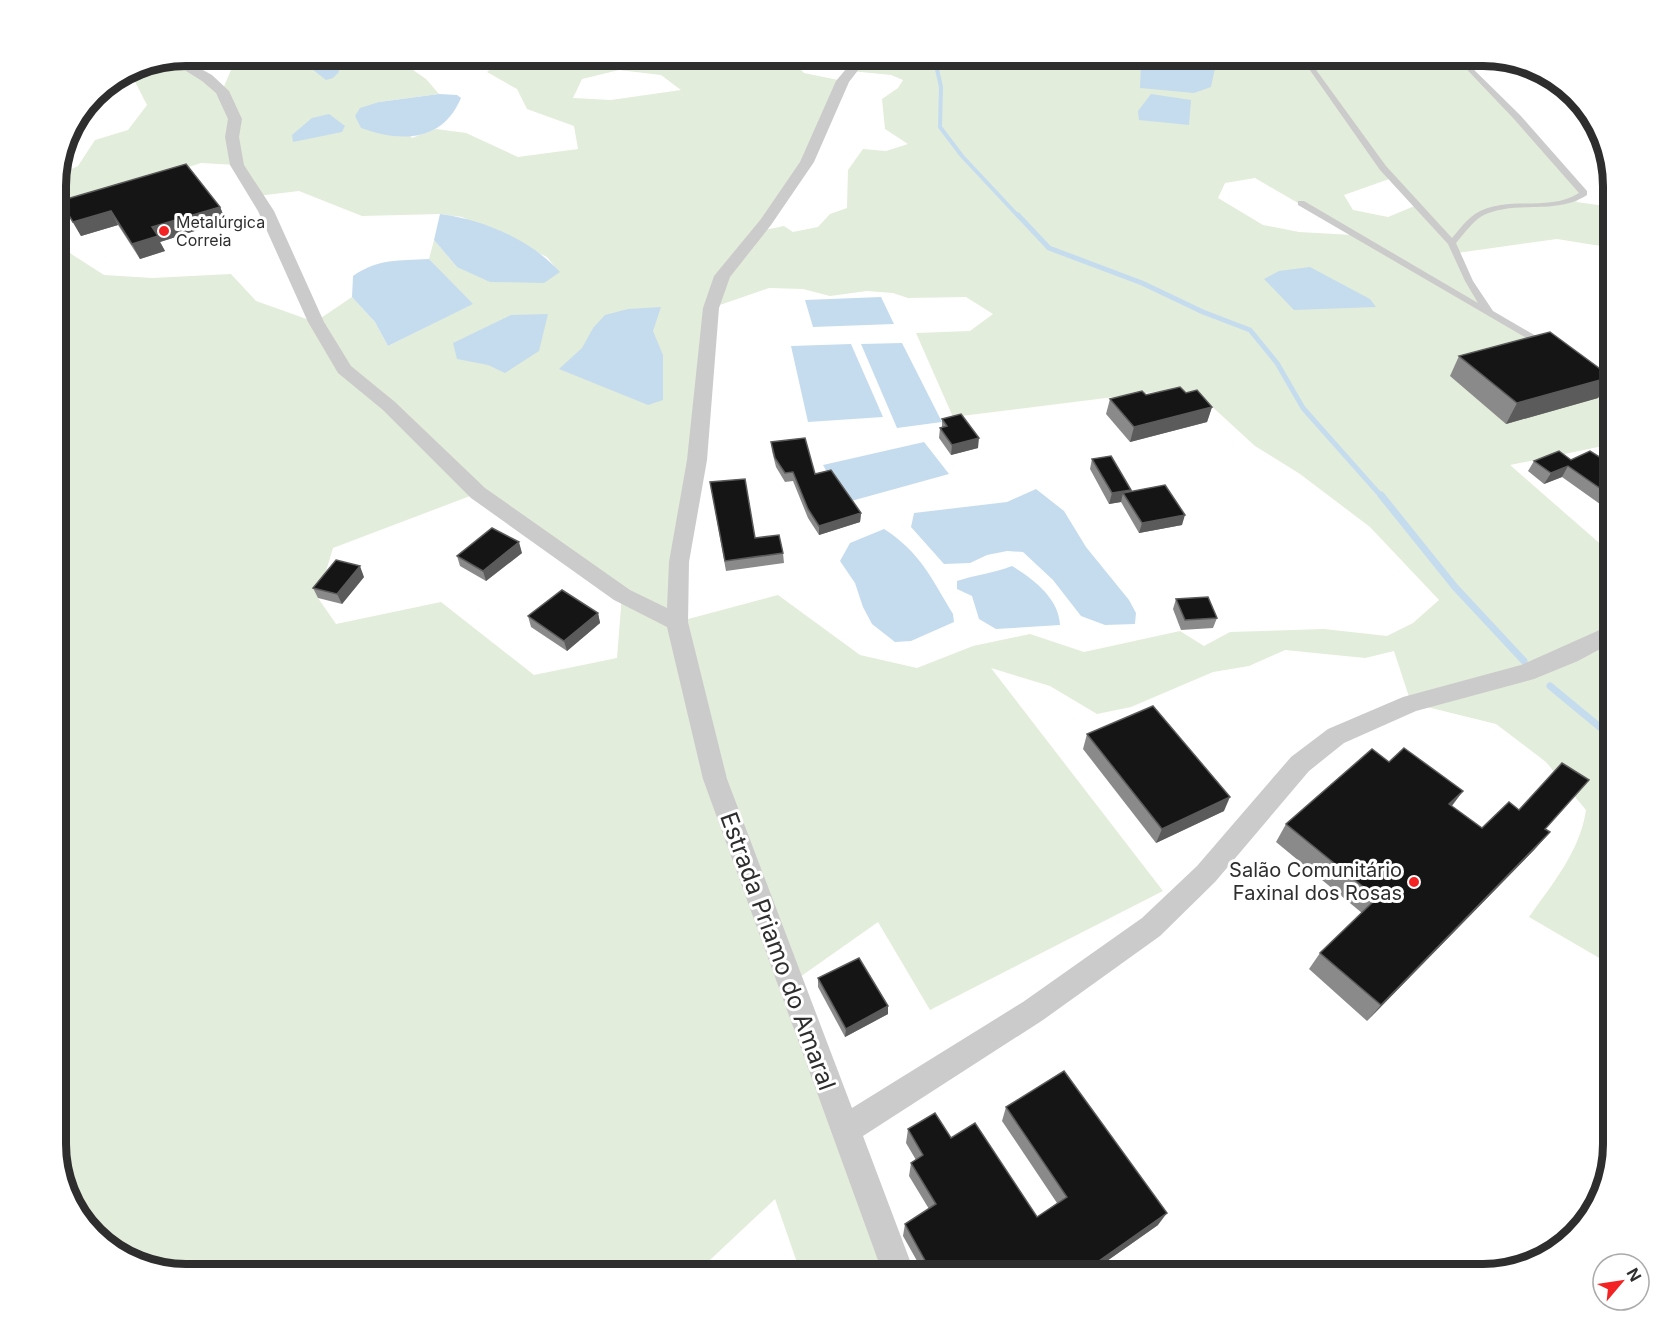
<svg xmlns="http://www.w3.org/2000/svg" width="1669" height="1330" font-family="Inter,sans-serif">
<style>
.green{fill:#e3eddb;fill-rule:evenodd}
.water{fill:#c5dcee}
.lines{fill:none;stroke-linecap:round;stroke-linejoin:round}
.stream-far2{stroke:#c5dcee;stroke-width:4}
.stream-far1{stroke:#c5dcee;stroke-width:5}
.stream{stroke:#c5dcee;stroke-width:7}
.lane{fill:#cbcbcb;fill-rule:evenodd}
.street{fill:#cbcbcb;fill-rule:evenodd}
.wall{fill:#8a8a8a}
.shaded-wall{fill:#5b5b5b}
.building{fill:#151515;stroke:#5b5b5b;stroke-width:1.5}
.poi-dot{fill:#f32223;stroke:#fff;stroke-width:2}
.labels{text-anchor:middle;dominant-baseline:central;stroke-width:6;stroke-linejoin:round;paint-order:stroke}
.far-poi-label{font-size:16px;fill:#2e2e2e;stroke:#fff;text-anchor:start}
.poi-label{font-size:20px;fill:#2e2e2e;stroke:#fff;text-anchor:end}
.near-street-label{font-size:24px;fill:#2e2e2e;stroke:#fff}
.rim{fill:none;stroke:#2e2e2e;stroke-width:8}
</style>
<rect width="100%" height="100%" fill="#fff"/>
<path class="green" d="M 237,56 L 405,56 L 406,65 L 426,79 L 439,94 L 379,102 L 412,138 L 436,129 L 466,133 L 518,157 L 578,149 L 574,126 L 527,109 L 517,89 L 487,72 L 507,56 L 787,56 L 804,73 L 843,81 L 807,162 L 760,231 L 784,226 L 793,232 L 818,227 L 830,214 L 847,208 L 848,170 L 863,149 L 886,151 L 908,144 L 885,129 L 882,99 L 898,88 L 903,80 L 891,75 L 851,71 L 863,56 L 1457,56 L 1517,117 L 1584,193 L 1576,202 L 1613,207 L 1613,248 L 1557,239 L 1457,253 L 1489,313 L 1613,384 L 1613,444 L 1510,465 L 1613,555 L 1613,632 L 1598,641 L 1613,648 L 1613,966 L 1529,917 C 1553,883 1580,851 1586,810 L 1546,762 L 1496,724 L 1411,703 L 1394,651 L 1365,658 L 1285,650 L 1249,666 L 1213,672 L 1131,707 L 1097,714 L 1050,686 L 991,668 L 1163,891 L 930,1010 L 878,922 L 790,984 L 899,1274 L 801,1274 L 775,1199 L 695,1274 L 185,1274 L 144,1267 L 100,1242 L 69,1202 L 56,1152 L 56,234 L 62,248 L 104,275 L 152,278 L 231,274 L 256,301 L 315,322 L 352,297 L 375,322 L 388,346 L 472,304 L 429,259 L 434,240 L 457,267 L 559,272 L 547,257 L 462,217 L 440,214 L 362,216 L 299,191 L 257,196 L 237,165 L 201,163 L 56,210 L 56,176 L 78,166 L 95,140 L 128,130 L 147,105 L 129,70 L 136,65 L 172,58 L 222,91 ZM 619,70 L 661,75 L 681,90 L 611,100 L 573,98 L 582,79 ZM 1255,178 L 1353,235 L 1299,232 L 1263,225 L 1218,198 L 1225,183 ZM 1392,178 L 1417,205 L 1388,217 L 1353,210 L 1344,195 ZM 769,288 L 803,289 L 830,296 L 867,291 L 893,293 L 908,298 L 966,297 L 993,314 L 970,331 L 916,333 L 953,417 L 1170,390 L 1207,402 L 1255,446 L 1300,474 L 1370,527 L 1439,600 L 1413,623 L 1387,636 L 1324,629 L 1230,632 L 1204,646 L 1180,631 L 1084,652 L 1030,634 L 973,646 L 917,668 L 860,655 L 778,595 L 677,622 L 711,308 ZM 478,493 L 622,595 L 617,658 L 534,675 L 441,602 L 336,624 L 318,598 L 333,548 Z"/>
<g class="water">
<path d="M 302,56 L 335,56 L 339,72 L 333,78 L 326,80 L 307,65 Z"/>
<path d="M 1145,56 L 1225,56 L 1227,57 L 1215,68 L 1211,87 L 1194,93 L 1140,88 L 1141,61 Z"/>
<path d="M 439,94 L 457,95 L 461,98 C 442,143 400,142 361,128 L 355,116 L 360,108 L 379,102 Z"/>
<path d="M 1151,94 L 1191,100 L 1189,125 L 1139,120 L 1138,111 Z"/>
<path d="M 329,114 L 345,126 L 342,132 L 293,142 L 292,135 L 312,118 Z"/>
<path d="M 440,214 C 482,219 531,240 560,272 L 544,283 L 490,282 L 457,267 L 434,240 Z"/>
<path d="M 429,259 L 473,304 L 388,346 L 375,322 L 352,297 L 353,276 C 379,258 398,261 429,259 Z"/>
<path d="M 1310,267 L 1370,299 L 1376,307 L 1294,310 L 1264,279 L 1279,271 Z"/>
<path d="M 881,297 L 894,324 L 813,327 L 805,300 Z"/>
<path d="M 661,307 L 653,331 L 663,355 L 663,400 L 648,405 L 559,369 L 582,348 L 593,328 L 605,315 L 628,309 Z"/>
<path d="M 548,314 L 539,351 L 505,373 L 488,365 L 457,359 L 453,343 L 511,315 Z"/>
<path d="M 902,343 L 942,422 L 897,428 L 861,344 Z"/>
<path d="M 851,344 L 883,417 L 808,422 L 791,346 Z"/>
<path d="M 924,442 L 949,474 L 844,503 L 823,465 Z"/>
<path d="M 1036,489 L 1064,511 L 1086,547 L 1129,600 L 1136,613 L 1135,624 L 1105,625 L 1081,616 L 1053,580 L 1023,552 L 1007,551 L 987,555 L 970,563 L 944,564 L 911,527 L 914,513 L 1007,502 Z"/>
<path d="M 884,529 C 920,552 932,579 953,614 L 954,622 L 911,641 L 895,642 L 872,624 L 863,607 L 855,583 L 840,561 L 850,543 Z"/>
<path d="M 1012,566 C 1033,579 1059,598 1060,625 L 996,629 L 979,619 L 972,596 L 957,589 L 957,581 C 975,575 994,573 1012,566 Z"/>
</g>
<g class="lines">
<path class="stream-far2" d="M 934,56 L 941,87 L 940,127 L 962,156 L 1019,217"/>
<path class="stream-far1" d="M 1018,215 L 1049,248 L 1142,283 L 1203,312 L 1250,330 L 1277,363 L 1303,408 L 1382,497"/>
<g class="stream">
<path d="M 1381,495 L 1455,587 L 1524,661"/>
<path d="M 1550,686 L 1613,738"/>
</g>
<g class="lane">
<path d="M 1300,56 L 1306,56 L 1386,166 L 1452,238 C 1459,230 1466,220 1475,214 C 1506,194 1548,213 1579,193 L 1514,119 L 1454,56 L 1460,56 L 1520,115 L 1587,191 L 1587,195 C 1555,216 1515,199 1482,216 C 1472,222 1464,234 1456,243 L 1473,281 L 1493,311 L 1548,343 L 1548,347 L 1542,347 L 1298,205 L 1298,201 L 1304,201 L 1478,303 L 1465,281 L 1448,244 L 1380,170 Z"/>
<path d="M 1594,371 L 1613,380 L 1613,387 L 1591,376 L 1591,372 Z"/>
</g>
<path class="street" d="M 857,56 L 869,56 L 849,82 L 814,162 L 771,225 L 730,277 L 719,308 L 707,460 L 689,562 L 688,622 L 727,779 L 852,1108 L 1023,1002 L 1142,918 L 1197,866 L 1291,757 L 1328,729 L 1403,697 L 1521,665 L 1613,624 L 1613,642 L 1578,661 L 1534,679 L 1416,711 L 1344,743 L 1309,771 L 1215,882 L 1160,936 L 1043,1020 L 863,1136 L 915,1274 L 883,1274 L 703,779 L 667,627 L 614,600 L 471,498 L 383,410 L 338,373 L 308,322 L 258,211 L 230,165 L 225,137 L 228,119 L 216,93 L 202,81 L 167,59 L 179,57 L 212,75 L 229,91 L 242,119 L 239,137 L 244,165 L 274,211 L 324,322 L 351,366 L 395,402 L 485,488 L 630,590 L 667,608 L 669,562 L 687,460 L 703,308 L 714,276 L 761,219 L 800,162 L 836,81 Z"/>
</g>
<g class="wall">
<path d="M 60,201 L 220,207 L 226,221 L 160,242 L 165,251 L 140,259 L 118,225 L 81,236 Z"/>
<path d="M 1459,356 L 1611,377 L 1598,398 L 1506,424 L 1450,376 Z"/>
<path d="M 1146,395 L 1212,407 L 1207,422 L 1130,442 L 1106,414 L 1110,399 Z"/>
<path d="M 942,419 L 978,448 L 951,455 L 939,438 L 940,428 L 942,427 Z"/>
<path d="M 771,442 L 815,474 L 861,513 L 860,522 L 819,535 L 808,518 L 793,481 L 785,482 L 776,467 L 772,451 Z"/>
<path d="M 1092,459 L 1131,490 L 1182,525 L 1139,533 L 1121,502 L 1109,504 L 1090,469 Z"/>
<path d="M 1571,460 L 1614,466 L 1614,514 L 1562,477 L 1544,484 L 1528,471 L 1534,461 Z"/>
<path d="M 710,482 L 755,538 L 783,553 L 784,563 L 726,571 Z"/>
<path d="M 522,553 L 486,581 L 460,566 L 457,556 Z"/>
<path d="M 364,577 L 342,604 L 318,598 L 313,588 Z"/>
<path d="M 1176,599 L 1217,618 L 1213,628 L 1181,630 L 1173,609 Z"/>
<path d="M 598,613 L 600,623 L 567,651 L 531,627 L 528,616 Z"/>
<path d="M 1087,734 L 1224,811 L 1156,843 L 1083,749 Z"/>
<path d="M 1389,762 L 1463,791 L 1452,806 L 1482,828 L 1545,829 L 1550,832 L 1534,850 L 1367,1021 L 1309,969 L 1320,953 L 1362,913 L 1276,842 L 1286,824 Z"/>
<path d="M 818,978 L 888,1014 L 845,1037 L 818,987 Z"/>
<path d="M 1006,1107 L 1158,1225 L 1087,1275 L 925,1275 L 903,1236 L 905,1224 L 929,1209 L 909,1176 L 911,1163 L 916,1160 L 906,1143 L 908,1129 L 951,1138 L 1037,1217 L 1057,1203 L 1002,1121 Z"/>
</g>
<g class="shaded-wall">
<path d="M 118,77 L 121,84 L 98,90 L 100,88 Z"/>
<path d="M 220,207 L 226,221 L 160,242 L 165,251 L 140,259 L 132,244 L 152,227 Z"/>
<path d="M 111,211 L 118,225 L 81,236 L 73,222 Z"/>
<path d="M 1611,377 L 1598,398 L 1506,424 L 1517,403 Z"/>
<path d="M 1212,407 L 1207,422 L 1130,442 L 1134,427 Z"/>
<path d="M 979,438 L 978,448 L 951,455 L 952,445 Z"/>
<path d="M 1568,466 L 1562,477 L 1544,484 L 1551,473 Z"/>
<path d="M 1131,490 L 1123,493 L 1121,502 L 1109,504 L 1112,493 Z"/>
<path d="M 861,513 L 860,522 L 819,535 L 819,526 Z"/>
<path d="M 1185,515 L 1182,525 L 1139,533 L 1142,523 Z"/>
<path d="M 519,542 L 522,553 L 486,581 L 483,571 Z"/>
<path d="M 360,566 L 364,577 L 342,604 L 337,594 Z"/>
<path d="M 598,613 L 600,623 L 567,651 L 564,641 Z"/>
<path d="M 1463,791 L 1449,809 L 1449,804 Z"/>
<path d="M 1230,797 L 1224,811 L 1156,843 L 1162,829 Z"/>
<path d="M 1550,832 L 1534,850 L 1367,1021 L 1381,1005 Z"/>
<path d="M 888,1006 L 888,1014 L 845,1037 L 846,1029 Z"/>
<path d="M 1167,1213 L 1158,1225 L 1087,1275 L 1079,1275 Z"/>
</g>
<g class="building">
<path d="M 186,164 L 220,207 L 152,227 L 158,236 L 132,244 L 111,211 L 73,222 L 60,201 Z"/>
<path d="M 1550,332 L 1611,377 L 1517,403 L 1459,356 Z"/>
<path d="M 1180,387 L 1186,393 L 1197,390 L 1212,407 L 1134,427 L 1110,399 L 1142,391 L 1146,395 Z"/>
<path d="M 961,414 L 979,438 L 952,445 L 940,428 L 947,426 L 942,419 Z"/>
<path d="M 805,438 L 815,474 L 831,470 L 861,513 L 819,526 L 808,509 L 793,472 L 785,473 L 775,458 L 771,442 Z"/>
<path d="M 1559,451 L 1571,460 L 1590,451 L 1614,466 L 1614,498 L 1568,466 L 1551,473 L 1534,461 Z"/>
<path d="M 1111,456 L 1131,490 L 1112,493 L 1092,459 Z"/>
<path d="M 745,479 L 755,538 L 779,535 L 783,553 L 725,561 L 710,482 Z"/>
<path d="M 1165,485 L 1185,515 L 1142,523 L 1123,493 Z"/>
<path d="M 492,528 L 519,542 L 483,571 L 457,556 Z"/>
<path d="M 336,560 L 360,566 L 337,594 L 313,588 Z"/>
<path d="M 562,590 L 598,613 L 564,641 L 528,616 Z"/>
<path d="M 1208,597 L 1217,618 L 1185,620 L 1176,599 Z"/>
<path d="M 1153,706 L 1230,797 L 1162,829 L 1087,734 Z"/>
<path d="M 1404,748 L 1463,791 L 1449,804 L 1482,828 L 1509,802 L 1519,810 L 1562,763 L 1589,780 L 1545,829 L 1550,832 L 1381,1005 L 1320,953 L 1377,898 L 1286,824 L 1372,749 L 1389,762 Z"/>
<path d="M 859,958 L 888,1006 L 846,1029 L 818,978 Z"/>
<path d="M 1064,1071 L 1167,1213 L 1079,1275 L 933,1275 L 905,1224 L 936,1204 L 911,1163 L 923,1155 L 908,1129 L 935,1113 L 951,1138 L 975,1123 L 1037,1217 L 1067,1197 L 1006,1107 Z"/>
</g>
<g class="poi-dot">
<circle cx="164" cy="231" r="6"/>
<circle cx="1414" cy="882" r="6"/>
</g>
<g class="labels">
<g class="far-poi-label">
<text x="176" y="222">Metalúrgica<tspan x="176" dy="18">Correia</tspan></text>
</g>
<g class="poi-label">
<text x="1402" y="870">Salão Comunitário<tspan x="1402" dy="23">Faxinal dos Rosas</tspan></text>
</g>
<g class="near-street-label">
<text transform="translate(778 951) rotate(70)">Estrada Priamo do Amaral</text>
</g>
</g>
<path d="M0 0H1669V1330H0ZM186 66H1483A120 120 0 0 1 1603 186V1144A120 120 0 0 1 1483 1264H186A120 120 0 0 1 66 1144V186A120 120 0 0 1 186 66Z" fill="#fff" fill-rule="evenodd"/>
<path class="rim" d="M186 66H1483A120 120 0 0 1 1603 186V1144A120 120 0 0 1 1483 1264H186A120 120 0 0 1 66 1144V186A120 120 0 0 1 186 66Z"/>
<g transform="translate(1621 1282) rotate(61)"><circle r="28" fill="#ffffff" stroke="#ababab" stroke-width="1.5"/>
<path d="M0-4.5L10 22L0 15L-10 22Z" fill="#f32223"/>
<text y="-9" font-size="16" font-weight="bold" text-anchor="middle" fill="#2e2e2e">N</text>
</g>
</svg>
